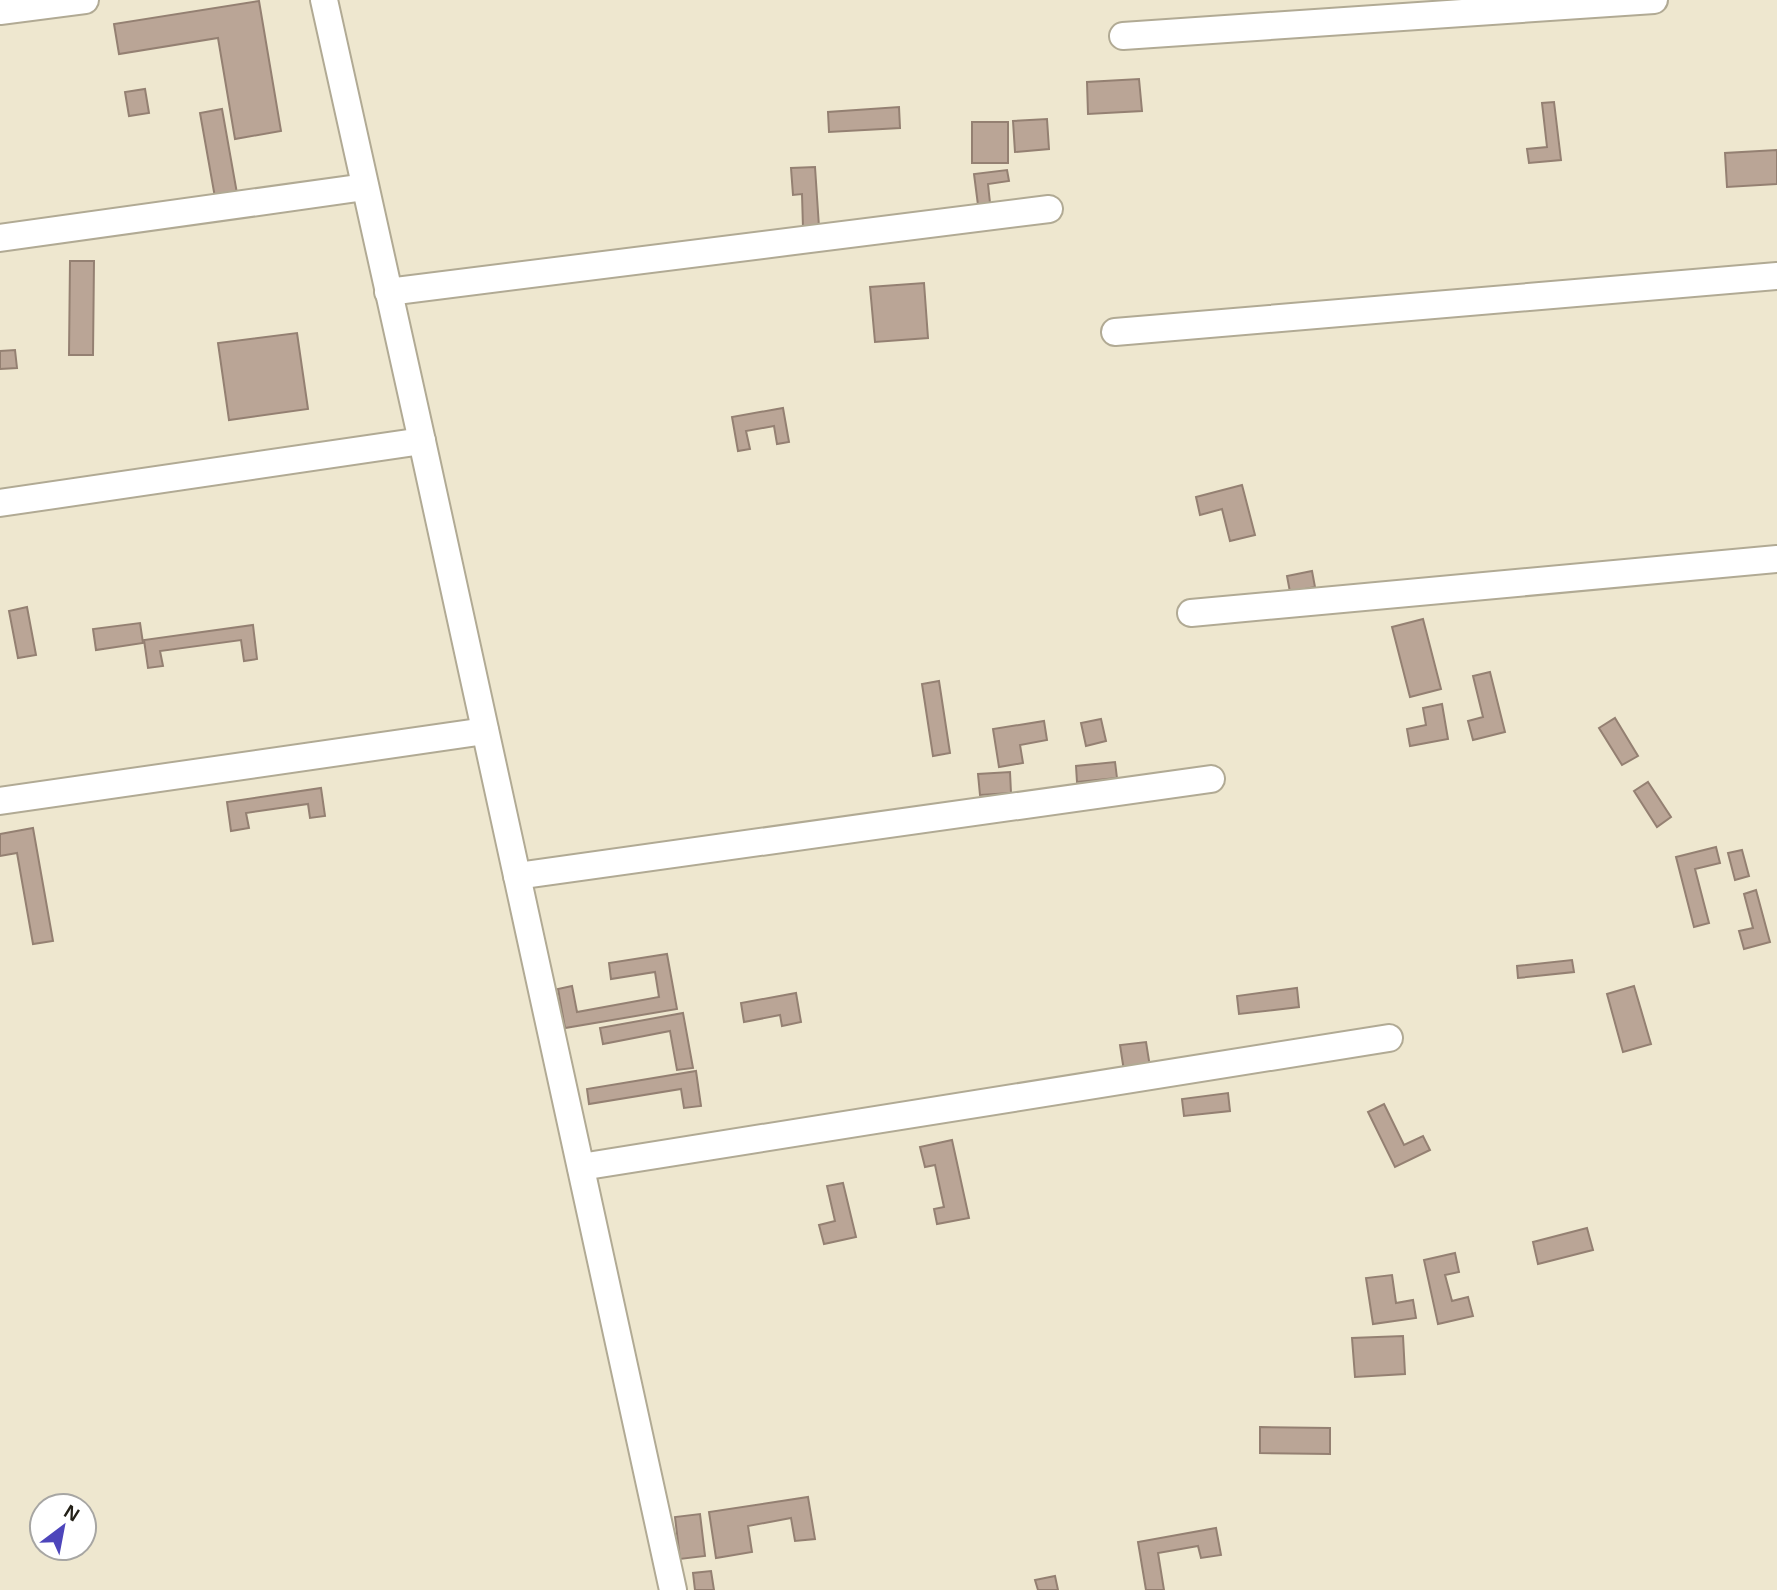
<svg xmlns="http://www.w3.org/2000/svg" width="1777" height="1590" font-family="Arial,sans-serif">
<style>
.building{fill:#baa596;stroke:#948072;stroke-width:2}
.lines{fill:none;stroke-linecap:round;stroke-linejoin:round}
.street-casing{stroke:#b1aa94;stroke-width:30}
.street{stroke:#fff;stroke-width:26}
</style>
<rect width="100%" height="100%" fill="#eee7cf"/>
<g class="building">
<path d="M 259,1 L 281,131 L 235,139 L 218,38 L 119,54 L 114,24 Z"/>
<path d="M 1139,79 L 1142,111 L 1088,114 L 1087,82 Z"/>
<path d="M 145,89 L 149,113 L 129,116 L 125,92 Z"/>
<path d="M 1554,102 L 1561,160 L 1529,163 L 1527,149 L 1547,147 L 1542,103 Z"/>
<path d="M 899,107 L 900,128 L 829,132 L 828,112 Z"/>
<path d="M 222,109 L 238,199 L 216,203 L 200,113 Z"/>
<path d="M 1047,119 L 1049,149 L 1015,152 L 1013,121 Z"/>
<rect x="972" y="122" width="36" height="41"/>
<path d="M 1777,150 L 1777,184 L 1727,187 L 1725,153 Z"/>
<path d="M 815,167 L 819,227 L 803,228 L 802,194 L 793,195 L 791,168 Z"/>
<path d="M 1007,170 L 1009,181 L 988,184 L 990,203 L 978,205 L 974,174 Z"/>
<path d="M 70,261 L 94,261 L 93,355 L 69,355 Z"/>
<path d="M 924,283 L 928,338 L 875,342 L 870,287 Z"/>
<path d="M 297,333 L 308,409 L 229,420 L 218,343 Z"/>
<path d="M 15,350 L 17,368 L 0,369 L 0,351 Z"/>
<path d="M 783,408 L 789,442 L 777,444 L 774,426 L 746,431 L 750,449 L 738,451 L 732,417 Z"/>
<path d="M 1242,485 L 1255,535 L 1230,541 L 1222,509 L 1200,515 L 1196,497 Z"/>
<path d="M 1312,571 L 1315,587 L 1290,592 L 1287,576 Z"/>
<path d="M 27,607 L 36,655 L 18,658 L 9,611 Z"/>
<path d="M 1423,619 L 1441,689 L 1410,697 L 1392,627 Z"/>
<path d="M 140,623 L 143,643 L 96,650 L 93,629 Z"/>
<path d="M 253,625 L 257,659 L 244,661 L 241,640 L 160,651 L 163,666 L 148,668 L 144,640 Z"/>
<path d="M 1490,672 L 1505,732 L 1473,740 L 1468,721 L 1483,717 L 1473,676 Z"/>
<path d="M 939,681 L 950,753 L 933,756 L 922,684 Z"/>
<path d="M 1442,704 L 1448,739 L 1410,746 L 1407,729 L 1426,725 L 1423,708 Z"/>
<path d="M 1615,718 L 1638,756 L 1622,765 L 1599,728 Z"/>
<path d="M 1101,719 L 1106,741 L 1086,746 L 1081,723 Z"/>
<path d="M 1044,721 L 1047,740 L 1020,745 L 1023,763 L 999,767 L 993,729 Z"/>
<path d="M 1115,762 L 1117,778 L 1077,782 L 1076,766 Z"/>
<path d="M 1010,772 L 1011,793 L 980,795 L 978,774 Z"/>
<path d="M 1648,782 L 1671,817 L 1657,827 L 1634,791 Z"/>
<path d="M 321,788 L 325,816 L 310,818 L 308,804 L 246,813 L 249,828 L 231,831 L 227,802 Z"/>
<path d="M 33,828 L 53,941 L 33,944 L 17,853 L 0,856 L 0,834 Z"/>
<path d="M 1716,847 L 1720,863 L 1695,869 L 1709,923 L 1694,927 L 1676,857 Z"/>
<path d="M 1742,850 L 1749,876 L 1735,880 L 1728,853 Z"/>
<path d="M 1756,890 L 1770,942 L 1744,949 L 1739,931 L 1753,928 L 1744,894 Z"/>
<path d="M 667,954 L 677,1009 L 565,1028 L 558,989 L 572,986 L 577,1012 L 659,997 L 655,972 L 611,979 L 609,963 Z"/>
<path d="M 1572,960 L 1574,972 L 1518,978 L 1517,966 Z"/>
<path d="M 1634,986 L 1651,1044 L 1623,1052 L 1607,994 Z"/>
<path d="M 1297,988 L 1299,1007 L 1239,1014 L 1237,996 Z"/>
<path d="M 796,993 L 801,1022 L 782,1026 L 780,1015 L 744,1022 L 741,1003 Z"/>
<path d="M 683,1013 L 693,1068 L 677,1070 L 670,1031 L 603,1044 L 600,1028 Z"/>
<path d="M 1146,1042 L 1150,1067 L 1124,1071 L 1120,1045 Z"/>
<path d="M 696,1071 L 701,1106 L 684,1108 L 681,1089 L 589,1104 L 587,1089 Z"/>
<path d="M 1228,1093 L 1230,1111 L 1184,1116 L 1182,1099 Z"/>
<path d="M 1384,1104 L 1404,1145 L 1423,1136 L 1430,1150 L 1395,1167 L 1368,1112 Z"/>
<path d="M 952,1140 L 969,1218 L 937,1224 L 934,1209 L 944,1207 L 935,1165 L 925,1167 L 920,1147 Z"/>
<path d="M 843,1183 L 856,1237 L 824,1244 L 819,1225 L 835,1221 L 827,1186 Z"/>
<path d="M 1587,1228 L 1593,1250 L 1538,1264 L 1533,1242 Z"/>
<path d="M 1455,1253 L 1459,1272 L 1445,1275 L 1452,1301 L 1468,1297 L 1473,1316 L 1438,1324 L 1424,1260 Z"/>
<path d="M 1392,1275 L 1396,1303 L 1413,1300 L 1416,1318 L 1373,1324 L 1366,1278 Z"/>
<path d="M 1403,1336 L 1405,1374 L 1355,1377 L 1352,1338 Z"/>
<path d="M 1260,1427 L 1330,1428 L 1330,1454 L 1260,1453 Z"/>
<path d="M 808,1497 L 815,1539 L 795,1541 L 791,1518 L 748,1526 L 752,1552 L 716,1558 L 709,1512 Z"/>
<path d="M 700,1514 L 705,1556 L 680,1559 L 675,1517 Z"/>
<path d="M 1216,1528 L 1221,1555 L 1201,1558 L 1198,1546 L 1158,1553 L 1164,1590 L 1146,1590 L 1138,1542 Z"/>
<path d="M 711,1571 L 714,1590 L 695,1590 L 693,1573 Z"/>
<path d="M 1055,1576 L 1058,1590 L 1038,1590 L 1035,1580 Z"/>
</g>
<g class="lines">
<g class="street-casing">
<g id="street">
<path d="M 324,0 L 422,441 L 673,1590"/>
<path d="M 0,11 L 85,0"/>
<path d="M 1123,36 L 1654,0"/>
<path d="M 0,238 L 365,187"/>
<path d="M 388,292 L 1049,209"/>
<path d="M 1115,332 L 1777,276"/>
<path d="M 0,503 L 422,441"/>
<path d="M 1191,613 L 1777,559"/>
<path d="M 0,801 L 485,731"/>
<path d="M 517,876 L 1211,779"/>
<path d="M 581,1167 L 1389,1038"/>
</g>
</g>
<use href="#street" class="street"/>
</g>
<g transform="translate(63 1527) rotate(32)"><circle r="33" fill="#ffffff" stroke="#a7a6a3" stroke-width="2"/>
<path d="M0-5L12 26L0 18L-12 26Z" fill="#4d45bb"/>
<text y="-10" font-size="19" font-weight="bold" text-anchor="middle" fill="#242118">N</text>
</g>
</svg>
